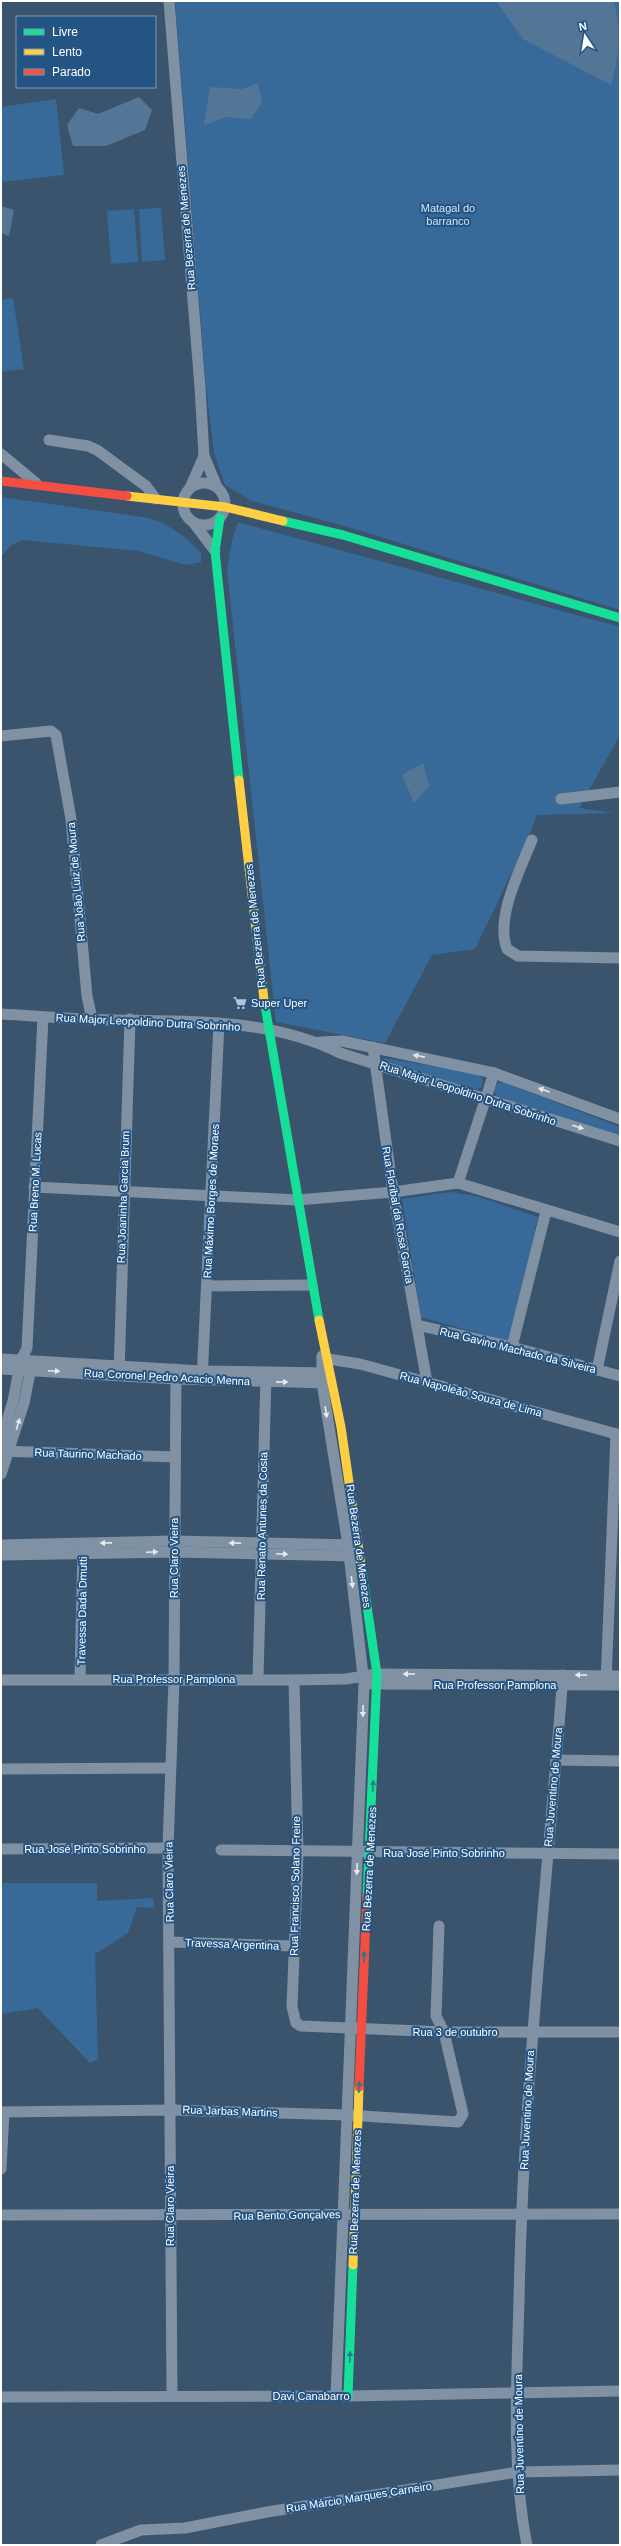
<svg xmlns="http://www.w3.org/2000/svg" width="621" height="2546" font-family="Arial,sans-serif">
<style>
.green{fill:#386a99}
.water{fill:#547696}
.lines{fill:none;stroke-linecap:round;stroke-linejoin:round}
.street{stroke:#8091a3;stroke-width:11}
.fast{stroke:#16e098;stroke-width:9}
.slow{stroke:#ffcf43;stroke-width:9}
.jam{stroke:#f24e42;stroke-width:9}
.oneway{fill:#e6e9ed}
.oneway2{fill:#207e89}
.labels{text-anchor:middle;dominant-baseline:central;stroke-width:4;stroke-linejoin:round;paint-order:stroke}
.park-label{font-size:11px;fill:#d0e4f6;stroke:#245483}
.street-label{font-size:11px;fill:#fff;stroke:#245483}
.poi-label{font-size:11px;fill:#fff;stroke:#245483;text-anchor:start}
</style>
<rect width="100%" height="100%" fill="#3a546d"/>
<g class="green">
<path d="M 175,1 L 620,1 L 620,610 L 348,527 L 252,501 L 225,485 L 214,453 L 206,386 Z"/>
<path d="M 56,99 L 64,175 L 1,182 L 1,107 Z"/>
<path d="M 161,208 L 165,260 L 142,262 L 139,209 Z"/>
<path d="M 134,209 L 138,262 L 111,264 L 107,211 Z"/>
<path d="M 13,298 L 24,369 L 1,372 L 1,300 Z"/>
<path d="M 1,497 L 150,518 C 173,527 184,535 201,553 L 201,562 L 186,565 L 138,551 L 23,540 L 11,545 L 1,557 Z"/>
<path d="M 238,522 L 620,627 L 620,735 L 579,808 L 615,813 L 537,815 L 526,843 L 475,949 L 432,955 L 385,1043 L 276,1022 L 227,570 L 232,540 Z"/>
<path d="M 383,1058 L 476,1073 L 481,1076 L 483,1082 L 481,1088 L 475,1089 L 383,1063 Z"/>
<path d="M 503,1082 L 620,1127 L 620,1136 L 498,1098 L 493,1090 L 498,1083 Z"/>
<path d="M 451,1192 L 476,1196 L 538,1217 L 509,1342 L 421,1317 L 402,1199 Z"/>
<path d="M 1,1883 L 97,1883 L 97,1901 L 153,1898 L 154,1908 L 137,1907 L 128,1933 L 95,1954 L 98,2059 L 90,2063 L 38,2008 L 1,2014 Z"/>
</g>
<g class="water">
<path d="M 496,1 L 614,1 C 621,33 620,54 611,85 L 523,39 Z"/>
<path d="M 258,83 L 262,102 L 251,119 L 226,117 L 204,125 L 210,87 L 242,89 Z"/>
<path d="M 139,97 L 152,110 L 145,130 L 106,146 L 73,146 L 67,125 L 79,108 L 98,114 Z"/>
<path d="M 1,206 L 14,210 L 9,236 L 1,233 Z"/>
<path d="M 423,763 L 429,786 L 414,803 L 402,775 Z"/>
</g>
<g class="lines">
<g class="street">
<path d="M 169,1 L 200,387 L 204,456 L 217,487"/>
<path d="M 49,440 L 88,446 L 97,450 L 146,486 L 156,499"/>
<path d="M 1,454 L 36,483"/>
<circle cx="204" cy="504" r="21"/>
<path d="M 190,488 L 204,456"/>
<path d="M 193,522 L 215,551"/>
<path d="M 1,736 L 51,731 L 56,735 L 71,819 L 87,996 L 92,1019"/>
<path d="M 561,799 L 620,792"/>
<path d="M 532,840 C 520,870 495,918 507,949 L 518,956 L 620,958"/>
<path d="M 1,1014 C 37,1016 74,1019 110,1020 C 188,1021 269,1018 340,1053 L 620,1141"/>
<path d="M 320,1042 L 342,1041 L 494,1073 L 620,1119"/>
<path d="M 373,1047 L 393,1192 L 427,1382"/>
<path d="M 458,1183 L 494,1073"/>
<path d="M 34,1187 L 297,1200 L 393,1192 L 458,1183 L 620,1232"/>
<path d="M 207,1286 L 312,1285"/>
<path d="M 417,1325 L 512,1347 L 620,1376"/>
<path d="M 512,1347 L 546,1211"/>
<path d="M 322,1356 L 322,1383 L 348,1545 L 364,1684 L 336,2396"/>
<path d="M 322,1358 L 360,1364 L 620,1435"/>
<path d="M 1,1359 L 202,1371 L 327,1373"/>
<path d="M 1,1369 L 176,1379 L 328,1383"/>
<path d="M 597,1370 L 620,1261"/>
<path d="M 119,1374 L 130,1019"/>
<path d="M 202,1380 L 219,1023"/>
<path d="M 1,1441 L 13,1401 L 21,1360 L 27,1348 L 43,1017"/>
<path d="M 1,1451 L 175,1457"/>
<path d="M 1,1474 L 24,1403 L 32,1363"/>
<path d="M 1,1545 L 174,1541 L 354,1545"/>
<path d="M 1,1555 L 174,1552 L 356,1556"/>
<path d="M 80,1679 L 83,1548"/>
<path d="M 258,1679 L 266,1375"/>
<path d="M 1,1680 L 294,1680 L 346,1679 L 377,1674 L 620,1676"/>
<path d="M 294,1680 L 298,1853 L 292,2007 L 296,2023 L 301,2026 L 444,2032 L 620,2032"/>
<path d="M 606,1682 L 616,1434"/>
<path d="M 371,1684 L 620,1685"/>
<path d="M 556,1760 L 620,1761"/>
<path d="M 1,1769 L 169,1768"/>
<path d="M 1,1849 L 168,1848"/>
<path d="M 221,1850 L 620,1854"/>
<path d="M 170,1942 L 293,1946"/>
<path d="M 1,2112 L 171,2110 L 347,2115 L 458,2122 L 463,2114 L 444,2032 L 436,2016 L 439,1926"/>
<path d="M 1,2169 L 4,2112"/>
<path d="M 1,2215 L 620,2214"/>
<path d="M 172,2396 L 168,1848 L 174,1680 L 176,1369"/>
<path d="M 1,2397 L 348,2396 L 620,2391"/>
<path d="M 101,2545 L 141,2530 L 185,2528 L 267,2512 L 518,2472 L 620,2470"/>
<path d="M 527,2545 C 511,2465 517,2381 519,2300 C 523,2091 547,1884 563,1675"/>
</g>
<g class="fast">
<path d="M 220,518 L 215,551 L 239,780"/>
<path d="M 283,521 L 343,535 L 620,618"/>
<path d="M 264,1000 L 319,1320"/>
<path d="M 362,1572 L 377,1674 L 367,1896"/>
<path d="M 348,2396 L 353,2265"/>
</g>
<g class="slow">
<path d="M 127,496 L 225,507 L 283,521"/>
<path d="M 239,780 L 264,1000"/>
<path d="M 319,1320 L 341,1427 L 362,1572"/>
<path d="M 353,2265 L 359,2087"/>
</g>
<g class="jam">
<path d="M 1,481 L 127,496"/>
<path d="M 359,2087 L 367,1896"/>
</g>
</g>
<defs><path id="oneway-solid" d="M-6-.8H1V-3.2L6.5 0L1 3.2V.8H-6Z"/></defs>
<g class="oneway">
<use href="#oneway-solid" transform="translate(419 1056) rotate(-169)"/>
<use href="#oneway-solid" transform="translate(544 1090) rotate(-160)"/>
<use href="#oneway-solid" transform="translate(578 1127) rotate(18)"/>
<use href="#oneway-solid" transform="translate(54 1371) rotate(3)"/>
<use href="#oneway-solid" transform="translate(282 1382) rotate(1)"/>
<use href="#oneway-solid" transform="translate(326 1412) rotate(81)"/>
<use href="#oneway-solid" transform="translate(18 1424) rotate(-74)"/>
<use href="#oneway-solid" transform="translate(106 1543) rotate(179)"/>
<use href="#oneway-solid" transform="translate(235 1543) rotate(-179)"/>
<use href="#oneway-solid" transform="translate(152 1552) rotate(-2)"/>
<use href="#oneway-solid" transform="translate(282 1554) rotate(2)"/>
<use href="#oneway-solid" transform="translate(352 1582) rotate(83)"/>
<use href="#oneway-solid" transform="translate(409 1674) rotate(180)"/>
<use href="#oneway-solid" transform="translate(581 1675) rotate(-179)"/>
<use href="#oneway-solid" transform="translate(363 1711) rotate(92)"/>
<use href="#oneway-solid" transform="translate(357 1869) rotate(93)"/>
</g>
<g class="oneway2">
<use href="#oneway-solid" transform="translate(373 1786) rotate(-87)"/>
<use href="#oneway-solid" transform="translate(364 1957) rotate(-87)"/>
<use href="#oneway-solid" transform="translate(359 2087) rotate(-88)"/>
<use href="#oneway-solid" transform="translate(350 2357) rotate(-89)"/>
</g>
<defs>
<g id="supermarket-bare" transform="scale(1.08)"><path d="M-6-5.5h2.5l.6 2H6L4.5 2H-2.5L-4.4-4H-6ZM-1.5 3.2a1.3 1.3 0 1 0 .1 0ZM3 3.2a1.3 1.3 0 1 0 .1 0Z" fill="#bac3cc" stroke="#245483" stroke-width="2.5" paint-order="stroke"/></g>
</defs>
<g fill-rule="evenodd">
<use href="#supermarket-bare" x="240" y="1003"/>
</g>
<g class="labels">
<g class="park-label">
<text x="448" y="208">Matagal do<tspan x="448" dy="13">barranco</tspan></text>
</g>
<g class="street-label">
<text transform="translate(186 228) rotate(-95)">Rua Bezerra de Menezes</text>
<text transform="translate(76 882) rotate(-95)">Rua João Luiz de Moura</text>
<text transform="translate(255 926) rotate(-96)">Rua Bezerra de Menezes</text>
<text transform="translate(148 1022) rotate(3)">Rua Major Leopoldino Dutra Sobrinho</text>
<text transform="translate(468 1093) rotate(18)">Rua Major Leopoldino Dutra Sobrinho</text>
<text transform="translate(35 1182) rotate(-87)">Rua Breno M. Lucas</text>
<text transform="translate(123 1197) rotate(-88)">Rua Joaninha Garcia Brum</text>
<text transform="translate(211 1201) rotate(-87)">Rua Máximo Borges de Moraes</text>
<text transform="translate(398 1215) rotate(80)">Rua Floribal da Rosa Garcia</text>
<text transform="translate(518 1350) rotate(14)">Rua Gavino Machado da Silveira</text>
<text transform="translate(167 1377) rotate(3)">Rua Coronel Pedro Acacio Menna</text>
<text transform="translate(471 1394) rotate(15)">Rua Napoleão Souza de Lima</text>
<text transform="translate(88 1454) rotate(2)">Rua Taurino Machado</text>
<text transform="translate(262 1526) rotate(-89)">Rua Renato Antunes da Costa</text>
<text transform="translate(359 1546) rotate(82)">Rua Bezerra de Menezes</text>
<text transform="translate(174 1558) rotate(-90)">Rua Claro Vieira</text>
<text transform="translate(82 1611) rotate(-89)">Travessa Dada Dmutti</text>
<text x="174" y="1679">Rua Professor Pamplona</text>
<text x="495" y="1685">Rua Professor Pamplona</text>
<text transform="translate(553 1787) rotate(-85)">Rua Juventino de Moura</text>
<text x="85" y="1849">Rua José Pinto Sobrinho</text>
<text x="444" y="1853">Rua José Pinto Sobrinho</text>
<text transform="translate(369 1869) rotate(-87)">Rua Bezerra de Menezes</text>
<text transform="translate(169 1882) rotate(-91)">Rua Claro Vieira</text>
<text transform="translate(295 1886) rotate(-89)">Rua Francisco Solano Freire</text>
<text transform="translate(232 1944) rotate(2)">Travessa Argentina</text>
<text x="455" y="2032">Rua 3 de outubro</text>
<text transform="translate(527 2110) rotate(-87)">Rua Juventino de Moura</text>
<text transform="translate(230 2111) rotate(2)">Rua Jarbas Martins</text>
<text transform="translate(355 2192) rotate(-88)">Rua Bezerra de Menezes</text>
<text transform="translate(170 2206) rotate(-90)">Rua Claro Vieira</text>
<text transform="translate(287 2215) rotate(-1)">Rua Bento Gonçalves</text>
<text x="311" y="2396">Davi Canabarro</text>
<text transform="translate(519 2434) rotate(-91)">Rua Juventino de Moura</text>
<text transform="translate(359 2497) rotate(-9)">Rua Márcio Marques Carneiro</text>
</g>
<g class="poi-label">
<text x="251" y="1003">Super Uper</text>
</g>
</g>
<rect width="621" height="2546" fill="none" stroke="#ffffff" stroke-width="4"/>
<rect x="16" y="16" width="140" height="72" fill="#245483" stroke="#7c98b5"/>
<rect x="24" y="29" width="20" height="6" fill="#16e098" stroke="#7c98b5"/>
<text x="52" y="36" font-size="12" fill="#ffffff">Livre</text>
<rect x="24" y="49" width="20" height="6" fill="#ffcf43" stroke="#7c98b5"/>
<text x="52" y="56" font-size="12" fill="#ffffff">Lento</text>
<rect x="24" y="69" width="20" height="6" fill="#f24e42" stroke="#7c98b5"/>
<text x="52" y="76" font-size="12" fill="#ffffff">Parado</text>
<g transform="translate(585 36) rotate(348)" stroke="#245483" stroke-width="3" paint-order="stroke">
<path d="M0-3L7 15L0 10L-7 15Z" fill="#ffffff"/>
<text y="-6" font-size="11" font-weight="bold" text-anchor="middle" fill="#ffffff">N</text>
</g>
</svg>
